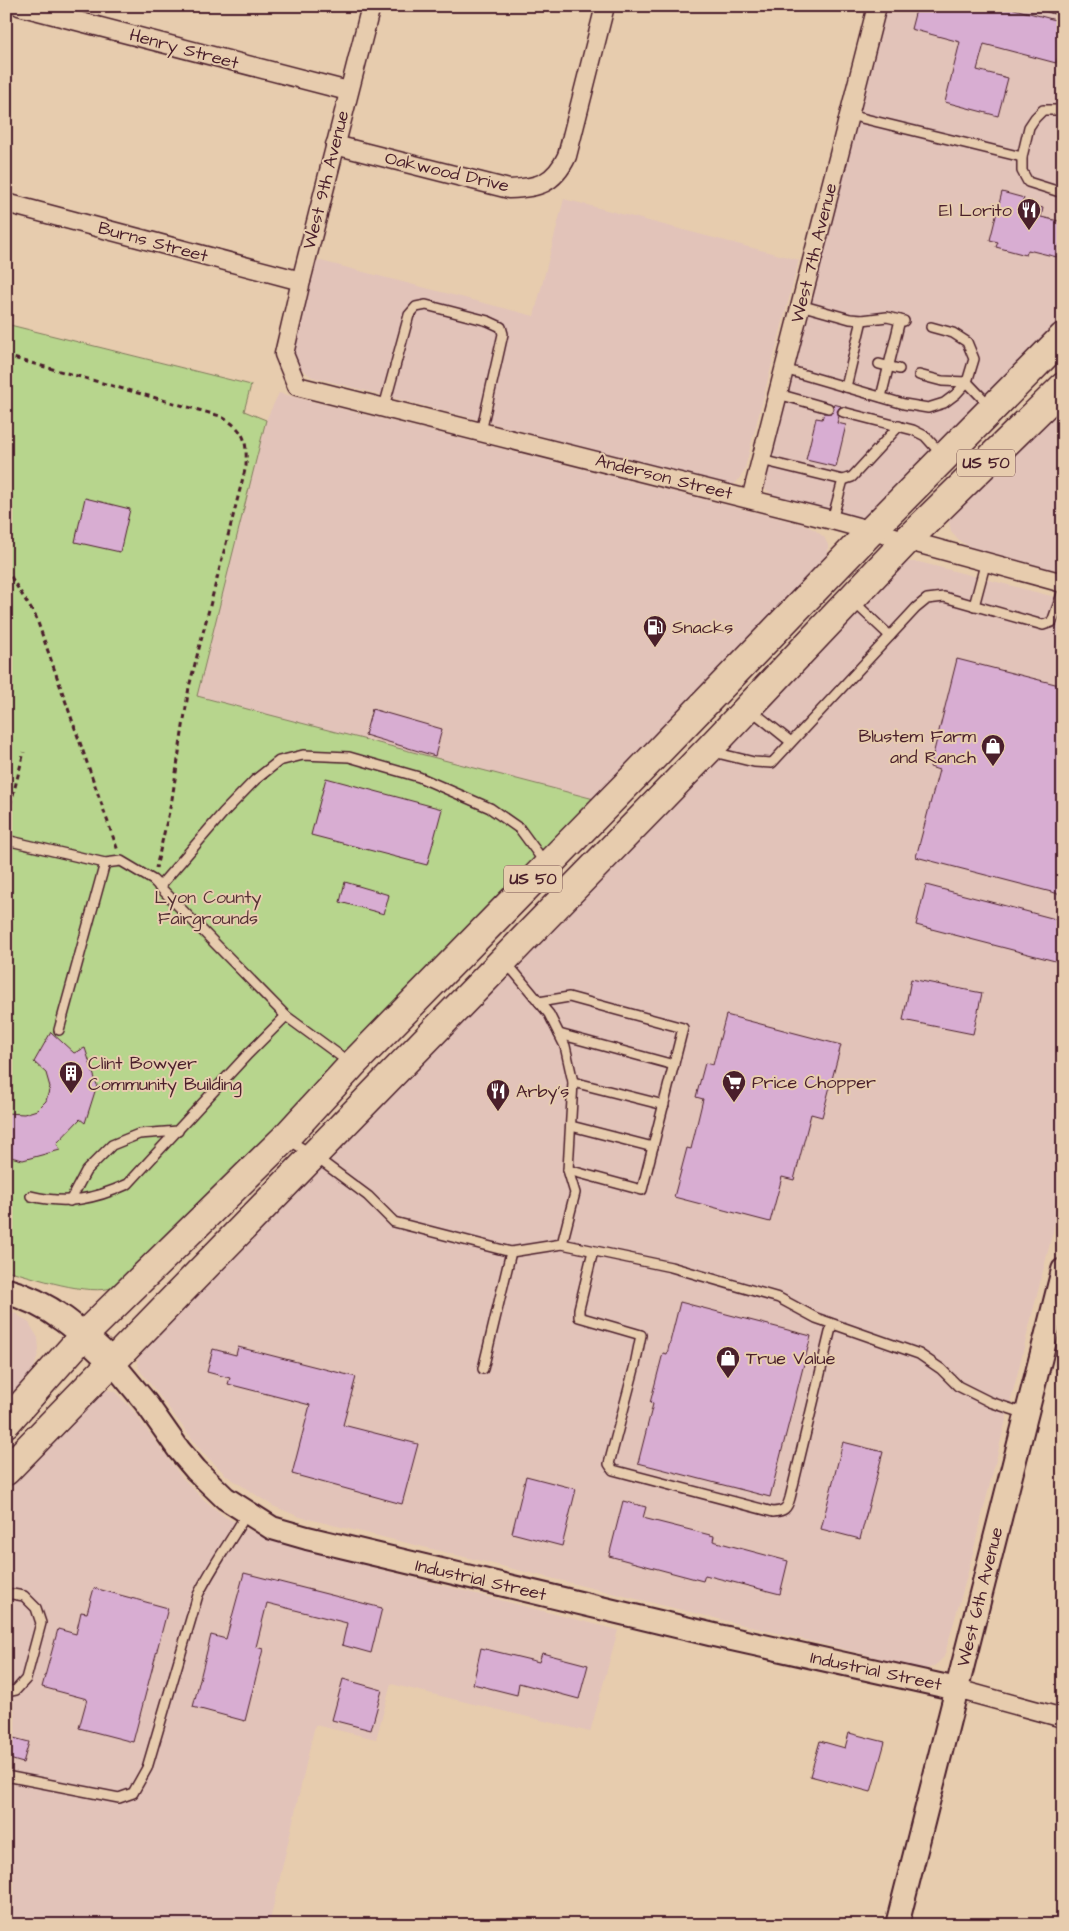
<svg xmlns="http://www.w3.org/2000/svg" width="1069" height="1931" font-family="'Architects Daughter',sans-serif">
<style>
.built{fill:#e2c3b9}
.green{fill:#b7d58d;stroke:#807a5c}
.building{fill:#d8add2;stroke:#4a1f2b}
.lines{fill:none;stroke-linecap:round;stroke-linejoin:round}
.service-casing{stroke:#4a1f2b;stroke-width:12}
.minor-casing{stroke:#4a1f2b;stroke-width:21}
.tertiary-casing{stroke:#4a1f2b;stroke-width:26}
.secondary-casing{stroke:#4a1f2b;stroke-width:29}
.primary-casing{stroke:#4a1f2b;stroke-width:31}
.path{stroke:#4a1f2b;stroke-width:3;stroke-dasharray:5 4;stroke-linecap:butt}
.service{stroke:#e7ccae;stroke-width:9}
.minor{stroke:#e7ccae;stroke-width:18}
.tertiary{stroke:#e7ccae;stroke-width:22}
.secondary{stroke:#e7ccae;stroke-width:25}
.primary{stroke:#e7ccae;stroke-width:28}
.labels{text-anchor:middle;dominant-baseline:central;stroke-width:4;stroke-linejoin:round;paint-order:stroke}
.shield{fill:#e7ccae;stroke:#795352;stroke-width:1}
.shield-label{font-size:16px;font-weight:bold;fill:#4a1f2b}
.street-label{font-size:18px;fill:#4a1f2b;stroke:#e7ccae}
.poi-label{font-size:18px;fill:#4a1f2b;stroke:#e7ccae;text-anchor:start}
.park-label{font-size:18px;fill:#553135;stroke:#e7ccae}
</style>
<rect width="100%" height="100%" fill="#e7ccae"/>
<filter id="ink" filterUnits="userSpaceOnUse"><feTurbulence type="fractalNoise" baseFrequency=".02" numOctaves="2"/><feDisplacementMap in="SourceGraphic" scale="10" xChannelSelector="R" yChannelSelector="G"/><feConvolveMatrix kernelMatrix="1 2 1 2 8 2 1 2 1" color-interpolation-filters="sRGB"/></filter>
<g filter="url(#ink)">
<g class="built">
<path d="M 885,6 L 1063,6 L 1063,317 L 867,518 L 857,518 L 777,498 L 765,489 L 764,481 Z"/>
<path d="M 564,199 L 799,260 L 744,472 L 735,484 L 727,484 L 312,377 L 299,367 L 294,353 L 317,260 L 534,316 Z"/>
<path d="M 279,393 L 803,524 L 815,530 L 824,537 L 828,545 L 828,552 L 826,560 L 594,799 L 197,696 L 266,420 Z"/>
<path d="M 1063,396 L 1063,572 L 970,547 L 961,542 L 951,531 L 949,522 L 950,513 Z"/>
<path d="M 908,562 L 919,562 L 1063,599 L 1063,1191 L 967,1576 L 944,1657 L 935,1666 L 926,1669 L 920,1668 L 300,1517 L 273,1506 L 227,1476 L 202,1452 L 139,1369 L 137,1355 L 901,564 Z"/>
<path d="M 6,1310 L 15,1313 L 29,1323 L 38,1338 L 39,1350 L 33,1372 L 6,1403 Z"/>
<path d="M 107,1390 L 114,1391 L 132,1409 L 181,1476 L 202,1498 L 224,1516 L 253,1532 L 293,1547 L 618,1630 L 590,1732 L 391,1684 L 376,1739 L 315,1725 L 269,1925 L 6,1925 L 6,1480 L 98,1391 Z"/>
</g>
<path class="green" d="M 6,324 L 251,385 L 244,411 L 266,420 L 197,696 L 594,799 L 132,1276 C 126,1280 121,1285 115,1287 C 88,1297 34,1277 6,1270 Z"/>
<g class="building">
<path d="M 917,6 L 1003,6 L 1063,22 L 1063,37 L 1056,63 L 984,44 L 977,70 L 1008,78 L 998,116 L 945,102 L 960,42 L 911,29 Z"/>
<path d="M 1002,192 L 1024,198 L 1022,203 L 1043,208 L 1041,217 L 1063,222 L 1063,233 L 1057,257 L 1028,250 L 1026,255 L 996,247 L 998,242 L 990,240 Z"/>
<path d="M 833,404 L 841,406 L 837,411 L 839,416 L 837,423 L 846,425 L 836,467 L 806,460 L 816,418 L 822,419 L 824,413 L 832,413 L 834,409 Z"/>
<path d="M 85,498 L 130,509 L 120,552 L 75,542 Z"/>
<path d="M 957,659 L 1063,686 L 1063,895 L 916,857 L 939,770 L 930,767 Z"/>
<path d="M 372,709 L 442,729 L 435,756 L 365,735 Z"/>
<path d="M 326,778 L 442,809 L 427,865 L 311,835 Z"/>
<path d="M 345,882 L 389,895 L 384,914 L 340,902 Z"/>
<path d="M 926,885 L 1063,921 L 1063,948 L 1059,962 L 916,925 Z"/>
<path d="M 911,979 L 982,993 L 973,1034 L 903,1020 Z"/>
<path d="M 726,1015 L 841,1045 L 822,1117 L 811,1114 L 794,1180 L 782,1177 L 770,1222 L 674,1197 L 687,1148 L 691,1149 L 703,1099 L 696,1097 L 705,1063 L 713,1065 Z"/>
<path d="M 51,1032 L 74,1053 L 85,1048 L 97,1085 L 85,1123 L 80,1119 L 57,1143 L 60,1150 L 23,1160 L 6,1156 L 6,1113 L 24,1114 L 37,1110 L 46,1101 L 50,1087 L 46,1073 L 34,1062 Z"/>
<path d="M 680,1302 L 811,1336 L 770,1497 L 638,1463 L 653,1404 L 650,1403 L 663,1353 L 667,1354 Z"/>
<path d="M 238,1347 L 356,1377 L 343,1425 L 418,1444 L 402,1504 L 292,1474 L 310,1405 L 228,1384 L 230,1378 L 207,1372 L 213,1349 L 236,1355 Z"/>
<path d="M 843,1442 L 883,1452 L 860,1539 L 821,1529 Z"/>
<path d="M 526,1476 L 576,1489 L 562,1546 L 512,1533 Z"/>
<path d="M 623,1501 L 646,1507 L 643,1518 L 714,1536 L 713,1541 L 788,1561 L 780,1594 L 705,1575 L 703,1581 L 609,1556 Z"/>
<path d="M 244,1573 L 382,1608 L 371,1653 L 342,1645 L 347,1623 L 267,1603 L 256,1647 L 263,1649 L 245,1721 L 193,1707 L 211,1635 L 226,1639 Z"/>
<path d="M 94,1588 L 168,1608 L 133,1742 L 79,1728 L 87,1699 L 42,1687 L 58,1629 L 76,1634 L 81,1612 L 87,1613 Z"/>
<path d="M 481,1648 L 539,1662 L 542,1653 L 588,1665 L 579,1699 L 519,1683 L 517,1695 L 473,1684 Z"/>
<path d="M 343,1679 L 382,1690 L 371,1730 L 332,1720 Z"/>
<path d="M 849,1733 L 885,1742 L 871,1792 L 810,1776 L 820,1741 L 845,1748 Z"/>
<path d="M 6,1736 L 29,1742 L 23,1763 L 6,1758 Z"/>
</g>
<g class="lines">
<g class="service-casing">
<g id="service">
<path d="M 1047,6 L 1063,11"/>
<path d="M 1063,110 L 1043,110 L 1035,118 L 1029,127 L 1022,157 L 1022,171 L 1028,182 L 1063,193"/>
<path d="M 849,115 L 1022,157"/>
<path d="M 800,305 L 850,319 L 862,320 L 887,317 L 904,321"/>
<path d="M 879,364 L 899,369"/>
<path d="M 784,369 L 904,404 L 928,408 L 944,403 L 956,394 L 967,382 L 974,359 L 967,342 L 953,333 L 931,327"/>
<path d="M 919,375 L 942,381 L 967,382 L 991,407"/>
<path d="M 846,387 L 862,320"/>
<path d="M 778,394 L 828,408"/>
<path d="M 881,397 L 900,320"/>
<path d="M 384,407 L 409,315 L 416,307 L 426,305 L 488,321 L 501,327 L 503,334 L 481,432"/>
<path d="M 843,412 L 913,430 L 925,436 L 943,456"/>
<path d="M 761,460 L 843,480 L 852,477 L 899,426"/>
<path d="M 832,520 L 843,480"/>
<path d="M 854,602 L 890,636"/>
<path d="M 974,606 L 986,561"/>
<path d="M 750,709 L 791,742"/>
<path d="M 713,752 L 754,762 L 772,763 L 916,608 L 927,599 L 944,597 L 1043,625 L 1052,622 L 1063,591"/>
<path d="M 6,840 L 105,863 L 121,861 L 153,880 L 286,1016 L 350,1063"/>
<path d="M 159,887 L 223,813 L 255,780 L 279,761 L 303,755 L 349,757 L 419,777 L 490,808 L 520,829 L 545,863"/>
<path d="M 506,962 L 549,1014 L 565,1046 L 573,1082 L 568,1170 L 575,1193 L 562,1244"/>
<path d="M 539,1002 L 569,997 L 683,1028 L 642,1190 L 568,1170"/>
<path d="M 59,1030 L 105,863"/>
<path d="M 559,1034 L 674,1065"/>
<path d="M 573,1082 L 664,1105"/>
<path d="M 571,1126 L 653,1147"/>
<path d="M 287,1139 L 313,1155 L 368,1196 L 394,1222 L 511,1252 L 483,1369"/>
<path d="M 31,1196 C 67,1205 95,1199 128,1184 L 248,1054 L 286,1016"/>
<path d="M 70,1201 L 86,1171 L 112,1145 L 139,1134 L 178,1131"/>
<path d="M 593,1251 L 579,1309 L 579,1317 L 641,1335 L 635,1365 L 609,1464 L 613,1470 L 773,1512 C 784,1511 787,1509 790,1498 L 832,1324"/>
<path d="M 511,1252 L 562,1244 L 671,1267 L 779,1298 L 816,1318 L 919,1354 L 941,1369 L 958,1386 L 990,1402 L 1026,1414"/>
<path d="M 6,1593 L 24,1596 L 36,1608 L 41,1623 L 26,1679 L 16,1690 L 6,1692"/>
<path d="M 6,1776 L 119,1798 L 133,1793 L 147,1768 L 198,1595 C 212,1566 231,1541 247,1513"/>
</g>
</g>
<g class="minor-casing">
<g id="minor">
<path d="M 19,6 L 348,91"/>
<path d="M 371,6 L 301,281 L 284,354 L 297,386 L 832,520 L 1063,583"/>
<path d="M 335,145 L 509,189 C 538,188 554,184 567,156 L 605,6"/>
<path d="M 6,203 L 301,281"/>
<path d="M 751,499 L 877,6"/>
<path d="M 957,1689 L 1063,1718"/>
</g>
</g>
<g class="tertiary-casing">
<g id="tertiary">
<path d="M 112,1362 L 146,1403 L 179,1450 L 196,1470 L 225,1498 L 272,1528 L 307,1538 L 714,1635 L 957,1689"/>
<path d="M 897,1925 L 1063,1270"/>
</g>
</g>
<g class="secondary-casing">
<path id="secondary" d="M 6,1291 C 51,1303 80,1331 112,1362"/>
</g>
<g class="primary-casing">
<g id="primary">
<path d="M 6,1423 L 84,1335 L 285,1138 L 352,1065 L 634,777 L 872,530 L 1063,337"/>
<path d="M 6,1471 L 708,750 L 908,539 L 1063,387"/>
</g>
</g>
<g class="path">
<path d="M 6,356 L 220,416 C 245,430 247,439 246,466 L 189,687 L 172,799 L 156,868"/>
<path d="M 6,569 L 36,617 L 118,851"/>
<path d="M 6,822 L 24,752"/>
</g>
<use href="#service" class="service"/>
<use href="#minor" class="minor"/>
<use href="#tertiary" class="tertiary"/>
<use href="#secondary" class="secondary"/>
<use href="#primary" class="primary"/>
</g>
</g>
<defs>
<g id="restaurant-pin" transform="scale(1.25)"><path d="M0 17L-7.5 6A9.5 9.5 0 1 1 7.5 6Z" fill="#4a1f2b" stroke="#e7ccae"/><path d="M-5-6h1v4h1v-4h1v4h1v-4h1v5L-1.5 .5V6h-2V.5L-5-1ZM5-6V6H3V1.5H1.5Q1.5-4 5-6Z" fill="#fff"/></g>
<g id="fuel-pin" transform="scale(1.25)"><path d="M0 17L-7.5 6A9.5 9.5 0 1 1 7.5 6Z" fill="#4a1f2b" stroke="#e7ccae"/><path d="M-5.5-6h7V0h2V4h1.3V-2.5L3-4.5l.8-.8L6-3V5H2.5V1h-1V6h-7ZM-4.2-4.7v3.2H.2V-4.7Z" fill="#fff"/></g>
<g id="shop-pin" transform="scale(1.25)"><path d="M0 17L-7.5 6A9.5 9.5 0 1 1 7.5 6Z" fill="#4a1f2b" stroke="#e7ccae"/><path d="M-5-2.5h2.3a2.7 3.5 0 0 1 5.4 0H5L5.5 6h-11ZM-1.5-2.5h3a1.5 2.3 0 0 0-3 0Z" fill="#fff"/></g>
<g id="building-pin" transform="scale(1.25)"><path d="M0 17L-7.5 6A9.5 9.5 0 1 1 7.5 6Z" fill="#4a1f2b" stroke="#e7ccae"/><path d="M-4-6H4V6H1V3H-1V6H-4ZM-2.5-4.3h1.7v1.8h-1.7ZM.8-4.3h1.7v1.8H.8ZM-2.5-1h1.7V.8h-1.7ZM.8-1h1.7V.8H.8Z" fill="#fff"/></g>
<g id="supermarket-pin" transform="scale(1.25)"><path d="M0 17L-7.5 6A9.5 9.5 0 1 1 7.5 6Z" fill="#4a1f2b" stroke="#e7ccae"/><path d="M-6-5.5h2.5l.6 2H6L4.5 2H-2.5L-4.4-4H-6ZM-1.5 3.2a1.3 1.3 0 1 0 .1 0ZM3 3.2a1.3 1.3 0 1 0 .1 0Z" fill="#fff"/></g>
</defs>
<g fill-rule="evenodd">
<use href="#restaurant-pin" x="1029" y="210"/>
<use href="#fuel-pin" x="655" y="627"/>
<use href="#shop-pin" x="993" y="746"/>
<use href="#building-pin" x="71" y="1073"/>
<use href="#supermarket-pin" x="734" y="1082"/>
<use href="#restaurant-pin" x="498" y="1091"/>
<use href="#shop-pin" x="728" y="1358"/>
</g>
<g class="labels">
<g class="shield">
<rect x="957" y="449.5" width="58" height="27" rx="4"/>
<rect x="504" y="865.5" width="58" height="27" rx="4"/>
</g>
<g class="shield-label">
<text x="986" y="463">US 50</text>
<text x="533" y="879">US 50</text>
</g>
<g class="street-label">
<text transform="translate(184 49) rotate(15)">Henry Street</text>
<text transform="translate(447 172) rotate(13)">Oakwood Drive</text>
<text transform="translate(326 180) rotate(-76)">West 9th Avenue</text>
<text transform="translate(153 242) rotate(15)">Burns Street</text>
<text transform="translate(814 253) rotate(-76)">West 7th Avenue</text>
<text transform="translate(664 477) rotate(14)">Anderson Street</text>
<text transform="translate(481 1580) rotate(13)">Industrial Street</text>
<text transform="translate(980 1597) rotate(-76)">West 6th Avenue</text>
<text transform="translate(876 1671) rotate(12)">Industrial Street</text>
</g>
<g class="poi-label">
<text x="1012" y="210" text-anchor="end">El Lorito</text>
<text x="672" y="627">Snacks</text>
<text x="976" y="736" text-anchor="end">Blustem Farm<tspan x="976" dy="21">and Ranch</tspan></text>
<text x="88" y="1063">Clint Bowyer<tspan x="88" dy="21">Community Building</tspan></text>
<text x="752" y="1082">Price Chopper</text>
<text x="516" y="1091">Arby's</text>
<text x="746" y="1358">True Value</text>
</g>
<g class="park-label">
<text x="208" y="897">Lyon County<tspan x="208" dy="21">Fairgrounds</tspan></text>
</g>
</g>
<rect width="1069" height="1931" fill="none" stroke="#e7ccae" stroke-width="25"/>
<rect x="12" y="12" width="1044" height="1906" fill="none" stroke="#4a1f2b" stroke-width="2" filter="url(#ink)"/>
</svg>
